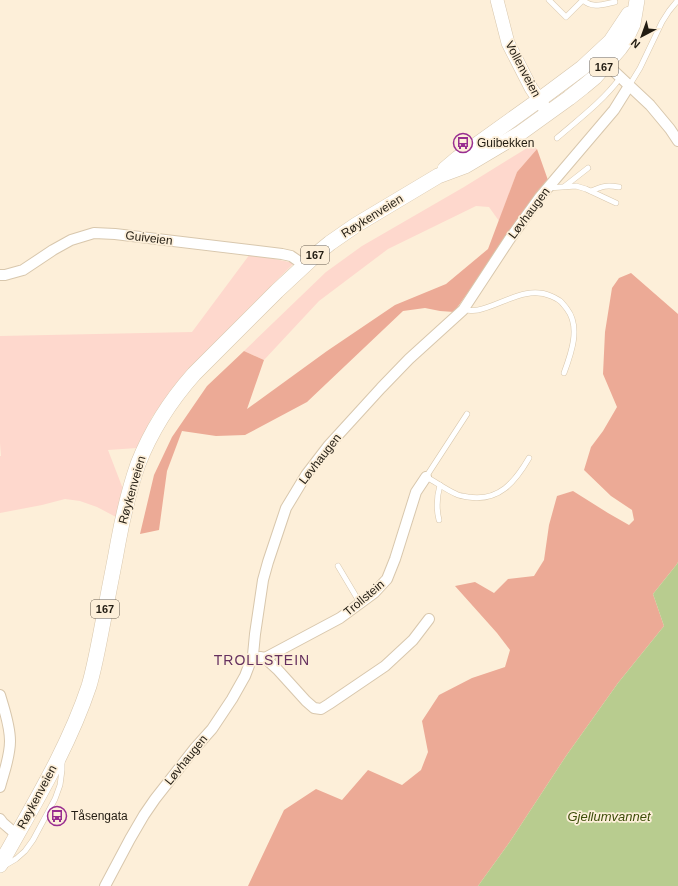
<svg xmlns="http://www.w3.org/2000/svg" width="678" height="886" font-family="Arial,sans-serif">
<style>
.green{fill:#fed8cd}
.forest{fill:#ecaa96}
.water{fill:#b8cc8f}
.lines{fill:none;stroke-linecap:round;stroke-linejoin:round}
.service-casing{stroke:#d8c7ad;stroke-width:6}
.minor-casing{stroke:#d8c7ad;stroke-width:12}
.secondary-casing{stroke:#d8c7ad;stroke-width:14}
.primary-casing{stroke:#d8c7ad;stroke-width:16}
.service{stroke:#fff;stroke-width:5}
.minor{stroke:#fff;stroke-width:10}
.secondary{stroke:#fff;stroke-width:13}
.primary{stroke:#fff;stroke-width:15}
.labels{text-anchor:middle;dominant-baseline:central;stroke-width:3.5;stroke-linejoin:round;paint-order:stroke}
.shield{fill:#fdefd9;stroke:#645b4e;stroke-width:1}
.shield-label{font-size:11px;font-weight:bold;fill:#221c12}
.street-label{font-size:12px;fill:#221c12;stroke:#fdefd9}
.poi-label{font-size:12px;fill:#221c12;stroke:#fdefd9;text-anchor:start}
.water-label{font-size:13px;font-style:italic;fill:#3d4d09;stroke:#fdefd9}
.quarter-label{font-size:14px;letter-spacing:1px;fill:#65305f;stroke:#fdefd9}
</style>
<rect width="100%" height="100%" fill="#fdefd9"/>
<g class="green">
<path d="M 532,145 L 537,149 L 517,172 L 499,221 L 489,207 L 476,206 L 388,249 L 319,301 L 264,360 L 244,351 L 326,272 L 362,246 L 464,187 Z"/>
<path d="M 250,254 L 294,263 L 187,370 L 152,417 L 137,448 L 108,450 L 123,489 L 116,517 L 97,507 L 80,501 L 65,499 L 42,505 L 0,513 L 0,456 L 1,456 L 0,443 L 0,336 L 192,332 Z"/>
</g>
<g class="forest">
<path d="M 537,149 L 549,183 L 506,239 L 454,312 L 440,311 L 425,308 L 403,311 L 307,402 L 245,435 L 216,436 L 182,431 L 167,471 L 159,530 L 140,534 L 154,475 L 172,437 L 207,386 L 244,351 L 264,360 L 247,409 L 327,351 L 395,305 L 446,284 L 488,249 L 517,172 Z"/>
<path d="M 631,273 L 678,314 L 678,562 L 677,564 L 653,594 L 664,626 L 618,683 L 566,756 L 509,843 L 478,886 L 248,886 L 284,810 L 316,789 L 342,800 L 368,770 L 402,785 L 421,770 L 428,752 L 422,721 L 439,695 L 472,678 L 505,667 L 510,650 L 497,633 L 455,586 L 475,582 L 494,593 L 508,579 L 534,576 L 544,560 L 549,525 L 557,496 L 573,491 L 608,513 L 629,525 L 634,520 L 632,510 L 611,496 L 584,470 L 591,447 L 603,431 L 617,407 L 603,374 L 605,332 L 612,288 L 619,278 Z"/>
</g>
<path class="water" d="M 678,562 L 678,886 L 478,886 L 509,843 L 566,756 L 618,683 L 664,626 L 653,594 L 677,564 Z"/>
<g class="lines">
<g class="service-casing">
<g id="service">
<path d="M 549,0 L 566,17 L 583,0"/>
<path d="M 583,0 C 592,9 604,4 615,2"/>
<path d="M 629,86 L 640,68 L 662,22 L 669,11 L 678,0"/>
<path d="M 557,138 C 579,119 603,101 620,78"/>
<path d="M 565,186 L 588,168"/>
<path d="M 548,188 L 576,186 L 586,189 L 616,203"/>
<path d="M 591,191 C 603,186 606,185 619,187"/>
<path d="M 463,310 C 468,310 473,311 478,310 C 502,305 526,285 551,296 C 560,300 561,301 567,309 C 581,327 571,354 564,373"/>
<path d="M 467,414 L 426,477 C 436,482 445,489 456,494 C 459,496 464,496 468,497 C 499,502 515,482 529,458"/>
<path d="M 439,520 C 436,508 437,496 440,485"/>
<path d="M 338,566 L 360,603"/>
<path d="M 4,866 L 16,859 L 25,851 L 33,840 L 55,799 L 60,785 L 62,770 L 62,762"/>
</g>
</g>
<g class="minor-casing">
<g id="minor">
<path d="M 602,60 L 650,105 L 670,129 L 678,141"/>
<path d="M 0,275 L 5,275 L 23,270 L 53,250 L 71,240 L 94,233 L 115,234 L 282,254 L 291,256 L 304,265"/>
<path d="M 260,657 L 265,658 L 277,669 L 306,701 L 314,708 L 321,709 L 329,704 L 385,666 L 413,640 L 429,619"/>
<path d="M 265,658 L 340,618 L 374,593 L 387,579 L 395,559 L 416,492 L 426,477"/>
<path d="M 0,695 C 4,709 10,725 10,741 C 10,757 4,772 0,787"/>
<path d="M 0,819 L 3,823 L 17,835"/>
<path d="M 105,886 L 130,839 L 144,815 L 155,799 L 195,748 L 212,729 L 232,699 L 245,676 L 253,655 L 255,634 L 263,580 L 268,562 L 286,508 L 306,475 L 329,445 L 381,388 L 409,359 L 463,310 L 509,240 L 540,197 L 614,110 L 629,86"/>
</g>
</g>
<g class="secondary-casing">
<path id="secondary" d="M 497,0 L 508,43 L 531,88 L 548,113"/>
</g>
<g class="primary-casing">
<g id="primary">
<path d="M 445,169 L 458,158 L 539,100 L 582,68 L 611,41 L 629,14"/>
<path d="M 0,865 C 32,807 68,749 89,686 C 96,662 100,636 105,612 C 109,589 114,566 118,543 C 123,516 129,490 138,464 C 151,431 170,401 194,374 L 277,291 L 319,252 L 330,243 L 356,225 L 438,176 L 465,166 L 519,134 L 569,98 L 583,87 L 595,77 L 620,48 L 625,41 L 633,24 L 637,0"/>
</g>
</g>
<use href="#service" class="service"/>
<use href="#minor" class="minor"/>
<use href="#secondary" class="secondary"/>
<use href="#primary" class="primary"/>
</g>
<defs>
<g id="bus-ring" transform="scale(1)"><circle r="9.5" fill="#fdefd9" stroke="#992e90" stroke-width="1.5"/><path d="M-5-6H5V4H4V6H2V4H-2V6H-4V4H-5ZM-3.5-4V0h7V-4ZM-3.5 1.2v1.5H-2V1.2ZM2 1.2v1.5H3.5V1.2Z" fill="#992e90"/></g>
</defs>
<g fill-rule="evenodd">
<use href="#bus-ring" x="463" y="143"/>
<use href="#bus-ring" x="57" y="816"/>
</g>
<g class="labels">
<g class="shield">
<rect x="590" y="58" width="28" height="18" rx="3"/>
<rect x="301" y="246" width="28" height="18" rx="3"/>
<rect x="91" y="600" width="28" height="18" rx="3"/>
</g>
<g class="shield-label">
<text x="604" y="67">167</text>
<text x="315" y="255">167</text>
<text x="105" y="609">167</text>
</g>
<g class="street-label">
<text transform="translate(523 69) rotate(62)">Vollenveien</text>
<text transform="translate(529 213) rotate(-53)">Løvhaugen</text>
<text transform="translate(372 216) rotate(-32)">Røykenveien</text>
<text transform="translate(149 238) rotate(7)">Guiveien</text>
<text transform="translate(320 459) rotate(-52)">Løvhaugen</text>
<text transform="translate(132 490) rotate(-74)">Røykenveien</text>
<text transform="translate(364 598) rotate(-40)">Trollstein</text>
<text transform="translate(186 760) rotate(-51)">Løvhaugen</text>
<text transform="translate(37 797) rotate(-62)">Røykenveien</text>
</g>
<g class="poi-label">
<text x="477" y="143">Guibekken</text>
<text x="71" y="816">Tåsengata</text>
</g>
<g class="water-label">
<text x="609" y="816">Gjellumvannet</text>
</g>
<g class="quarter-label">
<text x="262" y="660">TROLLSTEIN</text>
</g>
</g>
<g transform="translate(642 36) rotate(221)" stroke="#fdefd9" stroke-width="3" paint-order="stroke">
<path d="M0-3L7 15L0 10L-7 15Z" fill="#221c12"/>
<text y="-6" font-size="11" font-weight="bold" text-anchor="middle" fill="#221c12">N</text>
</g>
</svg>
